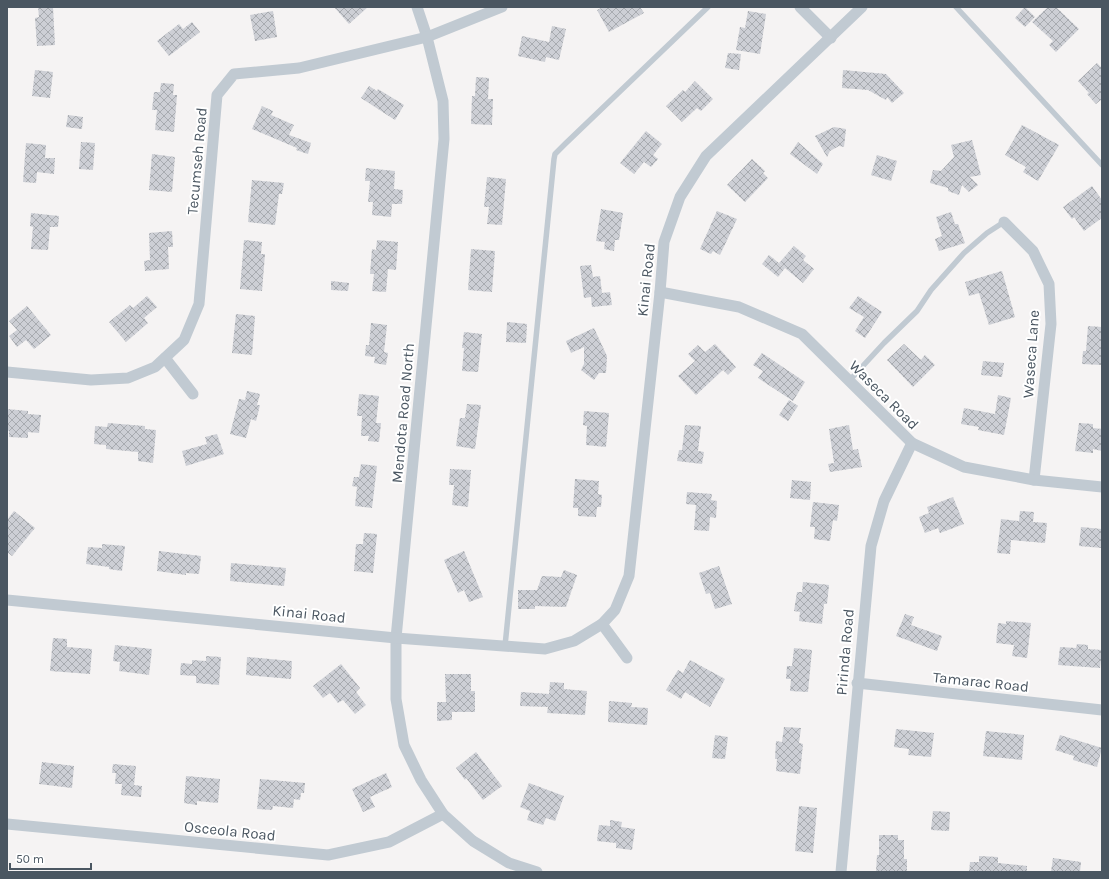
<svg xmlns="http://www.w3.org/2000/svg" width="1109" height="879" font-family="Karla,sans-serif">
<style>
.building{fill:url(#building-cross-hatch)}
.lines{fill:none;stroke-linecap:round;stroke-linejoin:round}
.service{stroke:#c1cad2;stroke-width:5.5}
.minor{stroke:#c1cad2;stroke-width:11}
.labels{text-anchor:middle;dominant-baseline:central;stroke-width:4;stroke-linejoin:round;paint-order:stroke}
.street-label{font-size:15px;fill:#4a5661;stroke:#fff}
</style>
<defs>
<pattern id="building-cross-hatch" width="8" height="8" patternUnits="userSpaceOnUse"><rect width="8" height="8" fill="#cdcfd5"/><path d="M0 0l8 8M0 8l8-8" fill="none" stroke="#a8abb0"/></pattern>
</defs>
<rect width="100%" height="100%" fill="#f5f3f3"/>
<g class="building">
<path d="M 38,7 L 53,7 L 55,45 L 37,46 L 35,18 L 39,17 Z"/>
<path d="M 334,7 L 368,7 L 349,24 Z"/>
<path d="M 603,7 L 640,7 L 644,13 L 609,32 L 597,10 Z"/>
<path d="M 1025,7 L 1035,17 L 1025,27 L 1015,18 Z"/>
<path d="M 1048,7 L 1056,7 L 1079,29 L 1056,52 L 1049,45 L 1053,41 L 1032,22 Z"/>
<path d="M 273,11 L 277,37 L 255,41 L 250,15 Z"/>
<path d="M 748,11 L 766,14 L 760,54 L 736,50 L 740,27 L 745,28 Z"/>
<path d="M 192,22 L 200,32 L 169,56 L 157,41 L 179,24 L 183,29 Z"/>
<path d="M 552,26 L 566,29 L 559,60 L 546,57 L 545,62 L 518,56 L 522,36 L 549,42 Z"/>
<path d="M 728,53 L 741,54 L 739,70 L 725,68 Z"/>
<path d="M 1097,63 L 1102,68 L 1102,99 L 1096,104 L 1087,94 L 1089,93 L 1078,81 Z"/>
<path d="M 35,70 L 53,72 L 50,98 L 32,96 Z"/>
<path d="M 843,70 L 886,74 L 904,93 L 892,103 L 887,97 L 886,100 L 868,90 L 842,88 Z"/>
<path d="M 476,77 L 489,78 L 488,99 L 493,99 L 492,125 L 471,124 L 472,96 L 475,96 Z"/>
<path d="M 695,81 L 713,99 L 701,111 L 697,108 L 682,122 L 666,106 L 683,90 L 685,92 Z"/>
<path d="M 161,83 L 174,84 L 173,95 L 177,95 L 174,132 L 155,130 L 157,110 L 152,110 L 154,92 L 160,92 Z"/>
<path d="M 369,86 L 377,91 L 378,89 L 404,105 L 395,120 L 361,98 Z"/>
<path d="M 262,106 L 273,111 L 271,115 L 294,125 L 289,135 L 311,143 L 308,154 L 296,150 L 297,148 L 252,129 Z"/>
<path d="M 68,115 L 83,117 L 82,129 L 66,127 Z"/>
<path d="M 1022,125 L 1059,145 L 1038,181 L 1023,172 L 1026,167 L 1005,155 Z"/>
<path d="M 834,127 L 846,129 L 844,147 L 839,146 L 830,151 L 827,157 L 815,136 Z"/>
<path d="M 646,131 L 662,144 L 653,155 L 658,159 L 651,167 L 644,162 L 634,174 L 620,163 Z"/>
<path d="M 972,140 L 981,175 L 970,177 L 978,185 L 969,192 L 962,185 L 959,195 L 948,191 L 948,188 L 930,183 L 933,170 L 941,171 L 954,157 L 951,145 Z"/>
<path d="M 81,142 L 95,143 L 93,170 L 79,169 Z"/>
<path d="M 798,142 L 823,164 L 817,174 L 790,154 Z"/>
<path d="M 26,143 L 46,145 L 45,158 L 55,158 L 54,174 L 37,172 L 36,183 L 23,182 Z"/>
<path d="M 152,154 L 175,157 L 172,192 L 149,190 Z"/>
<path d="M 877,155 L 897,161 L 891,181 L 871,175 Z"/>
<path d="M 752,159 L 765,171 L 763,173 L 768,178 L 745,202 L 727,185 Z"/>
<path d="M 366,168 L 395,171 L 394,189 L 403,190 L 402,204 L 392,204 L 391,217 L 372,215 L 373,202 L 368,202 L 370,181 L 365,181 Z"/>
<path d="M 487,177 L 506,179 L 502,225 L 487,224 L 489,207 L 484,207 Z"/>
<path d="M 252,180 L 284,183 L 282,194 L 279,194 L 275,225 L 248,222 Z"/>
<path d="M 1092,186 L 1102,200 L 1102,218 L 1084,231 L 1074,217 L 1072,219 L 1063,207 Z"/>
<path d="M 601,209 L 623,213 L 619,240 L 615,240 L 614,251 L 604,249 L 605,242 L 596,241 Z"/>
<path d="M 717,211 L 737,219 L 720,255 L 713,251 L 711,254 L 700,249 Z"/>
<path d="M 951,212 L 955,224 L 958,224 L 965,243 L 939,251 L 935,239 L 942,236 L 936,217 Z"/>
<path d="M 31,213 L 59,216 L 58,227 L 50,227 L 48,250 L 31,249 L 33,227 L 30,226 Z"/>
<path d="M 172,231 L 173,247 L 168,247 L 169,269 L 145,271 L 144,261 L 150,260 L 149,233 Z"/>
<path d="M 244,240 L 262,242 L 261,254 L 265,254 L 262,291 L 240,289 Z"/>
<path d="M 377,240 L 398,242 L 396,270 L 388,269 L 386,292 L 372,291 L 374,274 L 370,274 L 372,249 L 376,250 Z"/>
<path d="M 794,246 L 806,256 L 803,260 L 814,269 L 803,283 L 779,263 Z"/>
<path d="M 471,249 L 495,251 L 492,292 L 468,290 Z"/>
<path d="M 769,255 L 785,268 L 778,277 L 762,264 Z"/>
<path d="M 591,265 L 593,277 L 600,276 L 602,293 L 610,292 L 612,305 L 592,307 L 591,297 L 584,298 L 580,266 Z"/>
<path d="M 1002,271 L 1015,317 L 989,325 L 979,293 L 969,296 L 965,282 Z"/>
<path d="M 331,281 L 349,283 L 348,291 L 331,290 Z"/>
<path d="M 147,296 L 157,307 L 144,318 L 148,323 L 126,342 L 109,322 L 130,305 L 133,308 Z"/>
<path d="M 858,296 L 882,312 L 865,338 L 855,331 L 864,317 L 849,308 Z"/>
<path d="M 27,306 L 51,335 L 34,349 L 26,340 L 17,347 L 9,336 L 17,330 L 9,321 Z"/>
<path d="M 236,314 L 255,316 L 252,355 L 232,353 Z"/>
<path d="M 507,322 L 527,324 L 526,343 L 506,342 Z"/>
<path d="M 371,323 L 387,325 L 384,352 L 388,353 L 386,365 L 374,363 L 375,357 L 365,356 L 366,345 L 369,345 Z"/>
<path d="M 1088,326 L 1102,327 L 1102,365 L 1082,364 L 1083,351 L 1086,351 Z"/>
<path d="M 594,328 L 607,356 L 606,373 L 599,373 L 594,380 L 581,370 L 584,364 L 584,347 L 571,353 L 566,341 Z"/>
<path d="M 464,332 L 482,334 L 478,372 L 462,371 L 464,348 L 462,348 Z"/>
<path d="M 715,344 L 736,367 L 728,375 L 723,370 L 696,395 L 678,376 L 695,361 L 688,354 L 698,345 L 705,352 Z"/>
<path d="M 904,344 L 921,360 L 925,355 L 935,365 L 913,387 L 887,360 Z"/>
<path d="M 762,353 L 805,382 L 793,401 L 758,378 L 763,371 L 753,365 Z"/>
<path d="M 983,361 L 1004,363 L 1002,377 L 981,375 Z"/>
<path d="M 247,391 L 260,394 L 257,405 L 260,405 L 256,421 L 251,419 L 246,438 L 230,434 L 239,399 L 245,400 Z"/>
<path d="M 359,394 L 379,396 L 376,423 L 381,423 L 379,442 L 368,441 L 369,436 L 361,436 L 362,416 L 357,416 Z"/>
<path d="M 998,395 L 1011,398 L 1004,435 L 978,430 L 979,427 L 961,424 L 964,408 L 995,414 Z"/>
<path d="M 789,400 L 798,406 L 788,421 L 779,415 Z"/>
<path d="M 467,404 L 481,405 L 475,449 L 456,446 L 460,418 L 465,418 Z"/>
<path d="M 7,409 L 28,411 L 28,414 L 41,415 L 39,433 L 28,432 L 28,438 L 9,437 L 9,431 L 7,430 Z"/>
<path d="M 584,411 L 609,413 L 606,447 L 586,445 L 587,426 L 583,425 Z"/>
<path d="M 108,423 L 145,426 L 145,429 L 156,430 L 153,463 L 138,461 L 138,452 L 106,449 L 106,445 L 94,444 L 95,426 L 107,427 Z"/>
<path d="M 1079,423 L 1093,424 L 1093,428 L 1102,429 L 1102,451 L 1093,449 L 1093,453 L 1075,451 Z"/>
<path d="M 685,425 L 701,426 L 698,451 L 704,452 L 702,464 L 677,461 L 679,450 L 682,450 Z"/>
<path d="M 849,425 L 853,450 L 858,449 L 862,467 L 830,472 L 828,464 L 834,463 L 829,429 Z"/>
<path d="M 217,434 L 224,454 L 186,466 L 182,451 L 207,444 L 205,437 Z"/>
<path d="M 361,464 L 377,466 L 372,508 L 355,506 L 357,487 L 352,486 L 354,477 L 359,477 Z"/>
<path d="M 450,469 L 471,470 L 468,507 L 452,505 L 454,485 L 449,485 Z"/>
<path d="M 575,479 L 599,481 L 598,494 L 602,495 L 601,507 L 597,507 L 596,517 L 578,516 L 578,508 L 573,508 Z"/>
<path d="M 792,480 L 811,482 L 810,500 L 790,498 Z"/>
<path d="M 687,492 L 712,494 L 711,500 L 717,501 L 716,518 L 710,517 L 709,531 L 694,530 L 696,505 L 686,504 Z"/>
<path d="M 953,497 L 964,524 L 940,533 L 938,528 L 925,533 L 919,517 L 929,513 L 927,507 Z"/>
<path d="M 813,502 L 839,505 L 837,521 L 833,520 L 830,541 L 814,539 L 815,527 L 810,527 Z"/>
<path d="M 14,511 L 35,528 L 12,556 L 7,552 L 7,520 Z"/>
<path d="M 1020,511 L 1034,512 L 1033,522 L 1047,523 L 1045,543 L 1011,540 L 1010,554 L 997,553 L 1001,519 L 1019,521 Z"/>
<path d="M 1081,527 L 1102,529 L 1102,548 L 1079,546 Z"/>
<path d="M 364,533 L 377,534 L 373,573 L 354,571 L 356,544 L 363,544 Z"/>
<path d="M 102,544 L 125,546 L 122,571 L 109,569 L 109,567 L 86,564 L 88,547 L 102,548 Z"/>
<path d="M 159,551 L 201,556 L 199,574 L 186,573 L 186,575 L 157,571 Z"/>
<path d="M 464,551 L 483,597 L 469,602 L 464,590 L 458,593 L 444,560 Z"/>
<path d="M 231,563 L 286,568 L 284,586 L 230,581 Z"/>
<path d="M 719,566 L 732,604 L 715,609 L 710,593 L 706,594 L 699,573 Z"/>
<path d="M 564,570 L 577,575 L 566,607 L 535,606 L 535,609 L 518,609 L 518,590 L 537,590 L 542,576 L 561,577 Z"/>
<path d="M 803,582 L 829,585 L 827,604 L 824,604 L 822,624 L 799,621 L 800,612 L 794,611 L 797,592 L 802,592 Z"/>
<path d="M 905,614 L 914,617 L 911,625 L 942,636 L 937,651 L 896,636 Z"/>
<path d="M 1006,621 L 1031,623 L 1027,658 L 1012,656 L 1014,645 L 996,643 L 998,623 L 1006,624 Z"/>
<path d="M 53,638 L 67,639 L 67,647 L 92,649 L 90,674 L 50,671 Z"/>
<path d="M 1077,644 L 1088,645 L 1088,649 L 1102,650 L 1100,668 L 1058,665 L 1060,647 L 1076,648 Z"/>
<path d="M 115,645 L 152,649 L 149,675 L 119,671 L 120,662 L 113,661 Z"/>
<path d="M 794,648 L 812,650 L 808,692 L 790,691 L 791,679 L 786,679 L 787,666 L 792,666 Z"/>
<path d="M 206,656 L 221,657 L 219,685 L 196,683 L 196,676 L 180,675 L 181,663 L 192,664 L 192,660 L 206,661 Z"/>
<path d="M 247,657 L 292,661 L 291,679 L 246,675 Z"/>
<path d="M 690,660 L 725,679 L 710,707 L 685,692 L 681,699 L 666,690 L 678,670 L 683,673 Z"/>
<path d="M 341,664 L 360,688 L 356,692 L 366,705 L 355,714 L 343,700 L 338,703 L 330,693 L 323,698 L 313,686 Z"/>
<path d="M 445,674 L 471,674 L 471,691 L 475,691 L 475,712 L 452,712 L 452,720 L 437,721 L 437,702 L 446,702 Z"/>
<path d="M 550,682 L 564,683 L 564,689 L 587,691 L 585,715 L 547,713 L 548,707 L 520,706 L 521,692 L 549,694 Z"/>
<path d="M 609,701 L 632,703 L 631,707 L 648,708 L 647,725 L 608,722 Z"/>
<path d="M 784,727 L 801,728 L 799,743 L 803,744 L 800,774 L 776,771 L 777,759 L 775,759 L 776,741 L 782,742 Z"/>
<path d="M 896,729 L 934,733 L 931,757 L 908,755 L 909,749 L 894,747 Z"/>
<path d="M 986,731 L 1024,735 L 1022,760 L 983,756 Z"/>
<path d="M 715,735 L 728,737 L 725,759 L 712,758 Z"/>
<path d="M 1060,735 L 1102,748 L 1097,767 L 1073,760 L 1074,756 L 1055,750 Z"/>
<path d="M 476,752 L 502,786 L 483,800 L 466,778 L 465,780 L 456,768 Z"/>
<path d="M 42,762 L 74,766 L 72,788 L 39,784 Z"/>
<path d="M 113,764 L 136,766 L 134,785 L 142,786 L 141,797 L 121,795 L 122,784 L 115,784 L 116,773 L 112,773 Z"/>
<path d="M 386,773 L 392,787 L 370,797 L 375,807 L 363,812 L 352,789 Z"/>
<path d="M 186,776 L 220,779 L 218,803 L 197,801 L 197,805 L 184,803 Z"/>
<path d="M 260,779 L 305,783 L 304,793 L 301,793 L 300,800 L 294,799 L 293,808 L 273,806 L 272,810 L 257,809 Z"/>
<path d="M 529,783 L 564,796 L 555,821 L 546,818 L 543,825 L 527,820 L 530,811 L 520,807 Z"/>
<path d="M 799,806 L 817,808 L 813,853 L 795,851 Z"/>
<path d="M 933,811 L 950,812 L 949,831 L 931,830 Z"/>
<path d="M 610,820 L 622,822 L 621,827 L 635,829 L 632,850 L 616,848 L 616,843 L 597,841 L 599,825 L 610,826 Z"/>
<path d="M 879,835 L 898,835 L 898,840 L 904,840 L 904,859 L 907,859 L 907,872 L 876,872 L 877,855 L 879,855 Z"/>
<path d="M 979,856 L 998,857 L 998,863 L 1027,866 L 1027,872 L 969,872 L 970,862 L 979,862 Z"/>
<path d="M 1053,858 L 1081,862 L 1080,872 L 1051,872 Z"/>
</g>
<g class="lines">
<g class="service">
<path d="M 956,7 L 1102,165"/>
<path d="M 849,381 L 884,343 L 917,311 L 931,290 L 964,253 L 987,233 L 1004,222"/>
<path d="M 505,646 L 554,159 L 555,154 L 565,144 L 708,7"/>
</g>
<g class="minor">
<path d="M 417,7 L 427,37 L 443,101 L 444,139 L 396,638 L 396,699 L 404,745 L 421,780 L 443,814 L 473,841 L 509,863 L 537,872"/>
<path d="M 800,7 L 831,38"/>
<path d="M 1004,222 L 1033,251 L 1049,284 L 1051,324 L 1034,480"/>
<path d="M 660,292 L 739,307 L 802,334 L 912,443 L 964,467 L 1034,480 L 1102,487"/>
<path d="M 165,358 L 193,394"/>
<path d="M 7,372 L 91,380 L 128,378 L 155,367 L 184,340 L 199,304 L 217,95 L 234,74 L 299,68 L 427,37 L 502,7"/>
<path d="M 7,600 L 396,638 L 545,649 L 574,641 L 602,624 L 615,610 L 629,576 L 660,292 L 664,242 L 680,197 L 706,156 L 862,7"/>
<path d="M 602,624 L 627,658"/>
<path d="M 857,683 L 1102,710"/>
<path d="M 7,824 L 328,855 L 389,842 L 443,814"/>
<path d="M 841,872 L 871,546 L 884,501 L 912,443"/>
</g>
</g>
<g class="labels">
<g class="street-label">
<text transform="translate(197 161) rotate(-85)">Tecumseh Road</text>
<text transform="translate(646 280) rotate(-84)">Kinai Road</text>
<text transform="translate(1031 354) rotate(-86)">Waseca Lane</text>
<text transform="translate(884 395) rotate(45)">Waseca Road</text>
<text transform="translate(403 413) rotate(-85)">Mendota Road North</text>
<text transform="translate(309 614) rotate(6)">Kinai Road</text>
<text transform="translate(845 652) rotate(-85)">Pirinda Road</text>
<text transform="translate(981 682) rotate(6)">Tamarac Road</text>
<text transform="translate(230 831) rotate(6)">Osceola Road</text>
</g>
</g>
<rect width="1109" height="879" fill="none" stroke="#4a5661" stroke-width="16"/>
<path d="M10 863v6h81v-6" fill="none" stroke="#4a5661" stroke-width="2"/>
<text x="16" y="863" font-size="12" fill="#4a5661" stroke="#ffffff" stroke-width="3" paint-order="stroke">50 m</text>
</svg>
